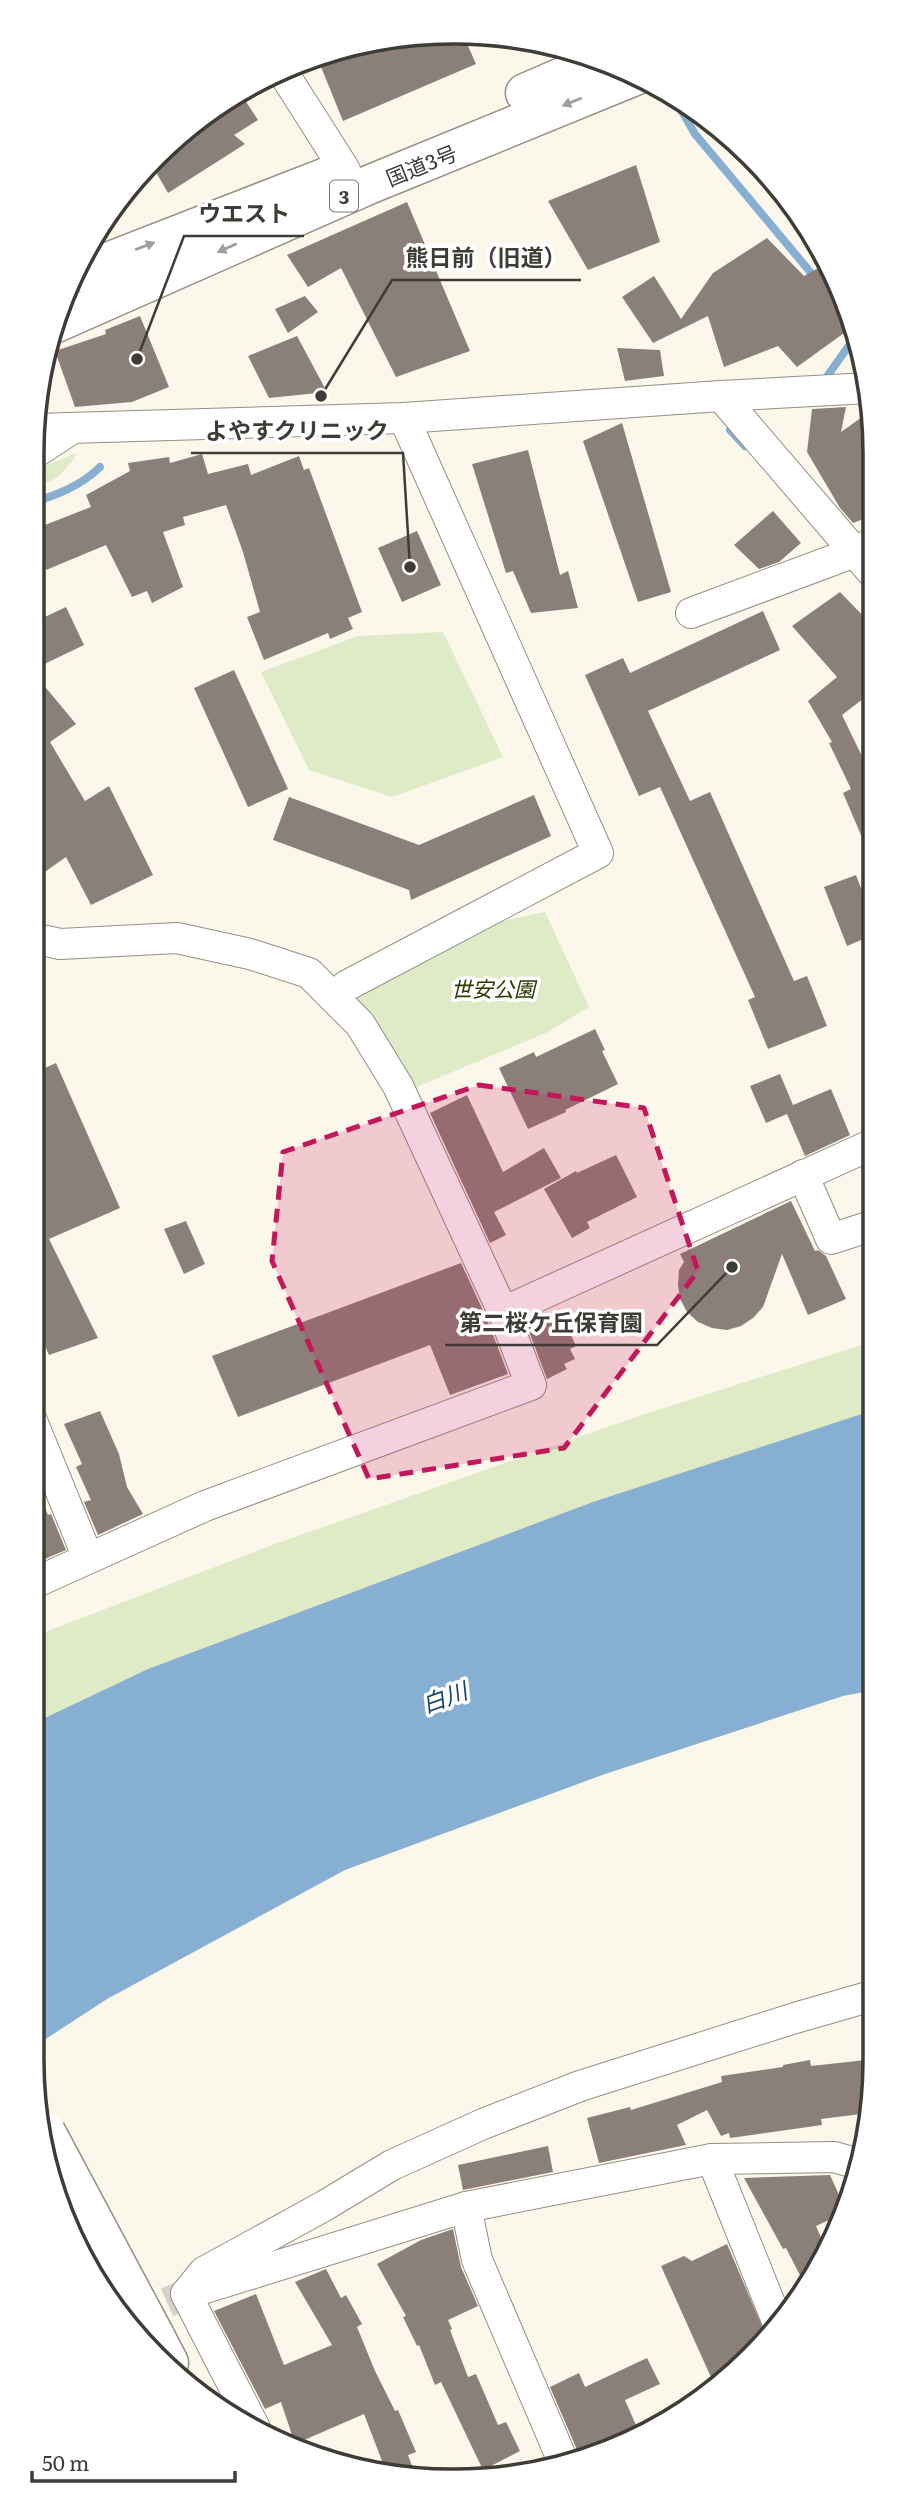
<svg xmlns="http://www.w3.org/2000/svg" width="907" height="2513" font-family="Literata,'Noto Sans JP',serif">
<style>
.green{fill:#dfeac6}
.water{fill:#86afd1}
.lines{fill:none;stroke-linecap:round;stroke-linejoin:round}
.stream{stroke:#86afd1;stroke-width:8}
.building{fill:#8b8079}
.minor-tunnel{stroke:#d6d2c7;stroke-width:30;stroke-dasharray:30 15;stroke-linecap:butt}
.minor-casing{stroke:#948f84;stroke-width:32}
.tertiary-casing{stroke:#948f84;stroke-width:41}
.trunk-casing{stroke:#948f84;stroke-width:41}
.minor{stroke:#fff;stroke-width:30}
.tertiary{stroke:#fff;stroke-width:38}
.trunk{stroke:#fff;stroke-width:38}
.tertiary-bridge-casing{stroke:#948f84;stroke-width:41;stroke-linecap:butt}
.tertiary-bridge{stroke:#fff;stroke-width:38}
.oneway{fill:#9e9e9b}
.marked{fill:#c2185b;fill-opacity:0.2;stroke:#c2185b;stroke-width:5;stroke-dasharray:14 9;stroke-linejoin:round}
.labels{text-anchor:middle;dominant-baseline:central;stroke-width:7;stroke-linejoin:round;paint-order:stroke}
.shield{fill:#fff;stroke:#787673;stroke-width:2}
.shield-label{font-size:19px;font-weight:bold;fill:#3e3c37}
.street-label{font-size:21px;fill:#3e3c37;stroke:#fff}
.park-label{font-size:21px;font-style:italic;fill:#2d3800;stroke:#fff}
.water-label{font-size:23px;font-style:italic;fill:#174568;stroke:#fff}
.rim{fill:none;stroke:#3e3c37;stroke-width:3.5}
.leader{fill:none;stroke:#3e3c37;stroke-width:2.5}
.callout-dot{fill:#3e3c37;stroke:#fff;stroke-width:2.5}
.callout-label{font-size:23px;text-anchor:middle;font-weight:bold;fill:#3e3c37;stroke:#fff;stroke-width:7;stroke-linejoin:round;paint-order:stroke}
</style>
<rect width="100%" height="100%" fill="#fcf7eb"/>
<g class="green">
<path d="M 77,453 C 68,468 51,490 32,481 L 32,471 Z"/>
<path d="M 443,632 L 503,757 L 392,797 L 309,770 L 261,672 L 358,636 Z"/>
<path d="M 545,912 L 589,1007 L 548,1032 L 402,1093 L 352,1005 L 357,987 L 473,927 Z"/>
<path d="M 874,1341 L 874,1410 L 148,1669 L 32,1724 L 32,1637 L 275,1544 L 639,1416 Z"/>
</g>
<path class="water" d="M 874,1410 L 875,1690 L 843,1696 L 605,1774 L 345,1870 L 107,1999 L 32,2048 L 32,1724 L 148,1669 L 593,1502 Z"/>
<g class="lines">
<g class="stream">
<path d="M 672,94 L 695,134 L 817,280"/>
<path d="M 828,375 L 850,344 L 852,331"/>
<path d="M 730,430 L 745,446"/>
<path d="M 32,503 C 56,495 81,486 100,467"/>
</g>
</g>
<g class="building">
<path d="M 398,35 L 465,39 L 476,64 L 343,121 L 319,62 Z"/>
<path d="M 239,91 L 258,120 L 234,135 L 245,144 L 168,193 L 153,167 Z"/>
<path d="M 636,165 L 660,242 L 588,270 L 548,201 Z"/>
<path d="M 407,202 L 470,351 L 396,377 L 341,268 L 308,287 L 287,255 Z"/>
<path d="M 767,238 L 804,276 L 829,262 L 851,328 L 797,367 L 778,346 L 724,367 L 708,316 L 653,343 L 622,297 L 654,276 L 681,319 L 713,273 Z"/>
<path d="M 305,296 L 318,312 L 288,333 L 275,309 Z"/>
<path d="M 140,316 L 169,387 L 132,402 L 75,407 L 55,351 L 106,334 L 105,330 Z"/>
<path d="M 297,336 L 327,392 L 269,398 L 248,356 Z"/>
<path d="M 617,348 L 660,350 L 664,376 L 625,381 Z"/>
<path d="M 846,407 L 841,432 L 872,410 L 872,516 L 853,523 L 840,508 L 807,452 L 812,409 Z"/>
<path d="M 622,423 L 671,592 L 638,602 L 583,441 Z"/>
<path d="M 528,450 L 560,575 L 568,571 L 578,608 L 531,613 L 513,571 L 506,573 L 472,464 Z"/>
<path d="M 202,454 L 208,474 L 248,464 L 251,475 L 299,456 L 304,470 L 309,468 L 362,612 L 348,618 L 353,629 L 330,639 L 328,633 L 264,660 L 247,617 L 260,612 L 243,552 L 226,505 L 183,517 L 185,525 L 163,532 L 183,587 L 152,603 L 147,591 L 132,597 L 106,545 L 46,570 L 32,530 L 91,507 L 86,495 L 130,471 L 128,463 L 169,457 L 170,463 Z"/>
<path d="M 773,511 L 801,543 L 779,562 L 759,569 L 734,545 Z"/>
<path d="M 417,531 L 441,585 L 402,602 L 378,548 Z"/>
<path d="M 840,592 L 872,625 L 872,692 L 842,715 L 873,779 L 873,863 L 843,793 L 851,789 L 829,743 L 832,742 L 808,701 L 837,677 L 792,626 Z"/>
<path d="M 66,607 L 84,645 L 32,670 L 32,623 Z"/>
<path d="M 763,611 L 780,650 L 648,711 L 690,801 L 710,792 L 794,981 L 807,976 L 827,1026 L 768,1049 L 748,1000 L 755,997 L 660,787 L 639,796 L 585,675 L 623,658 L 630,673 Z"/>
<path d="M 234,670 L 288,789 L 248,807 L 194,688 Z"/>
<path d="M 32,671 L 76,724 L 50,742 L 85,801 L 109,786 L 153,875 L 91,905 L 66,857 L 32,881 Z"/>
<path d="M 534,795 L 551,836 L 411,900 L 409,890 L 273,840 L 289,797 L 419,845 Z"/>
<path d="M 856,875 L 873,920 L 873,935 L 847,946 L 824,887 Z"/>
<path d="M 595,1029 L 605,1050 L 602,1051 L 618,1084 L 565,1110 L 566,1112 L 528,1129 L 499,1068 L 534,1052 L 536,1057 Z"/>
<path d="M 56,1063 L 120,1208 L 49,1239 L 98,1338 L 49,1355 L 32,1316 L 32,1074 Z"/>
<path d="M 780,1074 L 793,1105 L 831,1089 L 850,1135 L 805,1156 L 787,1114 L 766,1123 L 750,1086 Z"/>
<path d="M 467,1095 L 503,1172 L 544,1148 L 561,1178 L 494,1212 L 506,1235 L 490,1243 L 430,1113 Z"/>
<path d="M 616,1155 L 637,1197 L 587,1222 L 590,1228 L 572,1238 L 544,1189 L 576,1171 L 577,1173 Z"/>
<path d="M 791,1201 L 815,1251 L 818,1250 L 826,1256 L 846,1299 L 808,1315 L 782,1254 L 763,1307 L 753,1318 L 741,1326 L 727,1330 L 712,1328 L 698,1322 L 687,1312 L 680,1299 L 678,1285 L 679,1270 L 684,1262 L 680,1254 Z"/>
<path d="M 186,1221 L 205,1264 L 184,1274 L 164,1229 Z"/>
<path d="M 461,1263 L 487,1319 L 508,1374 L 450,1395 L 430,1345 L 238,1417 L 212,1356 Z"/>
<path d="M 560,1311 L 576,1346 L 570,1349 L 575,1359 L 564,1364 L 567,1369 L 547,1379 L 527,1326 Z"/>
<path d="M 100,1411 L 119,1454 L 127,1487 L 143,1514 L 98,1535 L 84,1502 L 91,1500 L 76,1467 L 82,1464 L 64,1424 Z"/>
<path d="M 32,1476 L 48,1515 L 51,1514 L 66,1550 L 33,1564 Z"/>
<path d="M 875,2059 L 869,2113 L 821,2119 L 822,2125 L 730,2138 L 729,2133 L 721,2136 L 707,2110 L 677,2125 L 686,2145 L 599,2163 L 587,2118 L 630,2107 L 631,2110 L 722,2082 L 721,2076 L 783,2067 L 783,2065 L 810,2060 L 811,2066 Z"/>
<path d="M 548,2146 L 553,2172 L 463,2190 L 458,2165 Z"/>
<path d="M 830,2175 L 844,2206 L 840,2215 L 816,2226 L 825,2247 L 807,2289 L 786,2248 L 783,2249 L 744,2178 Z"/>
<path d="M 453,2229 L 461,2267 L 478,2306 L 448,2320 L 452,2329 L 450,2330 L 468,2377 L 476,2374 L 498,2425 L 506,2422 L 520,2451 L 483,2470 L 441,2382 L 435,2385 L 419,2345 L 417,2346 L 403,2317 L 406,2316 L 377,2264 L 421,2240 Z"/>
<path d="M 727,2244 L 765,2333 L 714,2384 L 661,2266 L 684,2256 L 692,2261 Z"/>
<path d="M 326,2269 L 341,2298 L 346,2295 L 362,2324 L 357,2327 L 375,2371 L 395,2411 L 398,2410 L 416,2452 L 408,2455 L 416,2477 L 399,2478 L 387,2474 L 364,2414 L 295,2444 L 281,2402 L 265,2409 L 214,2311 L 256,2294 L 284,2365 L 332,2345 L 295,2282 Z"/>
<path d="M 647,2358 L 660,2384 L 625,2400 L 639,2432 L 581,2459 L 550,2387 L 579,2373 L 585,2387 Z"/>
</g>
<g class="lines">
<path class="minor-tunnel" d="M 126,2321 L 186,2294"/>
<g class="minor-casing">
<g id="minor">
<path d="M 284,74 L 345,170"/>
<path d="M 721,396 L 872,572"/>
<path d="M 35,429 L 404,418 L 721,396 L 869,388"/>
<path d="M 32,455 L 70,430"/>
<path d="M 691,613 L 855,552 L 870,544"/>
<path d="M 32,938 L 60,944 L 177,938 L 250,954 L 309,973 L 360,1024 L 398,1086 L 503,1312 L 873,1144"/>
<path d="M 335,999 L 346,986 L 598,853 L 404,418"/>
<path d="M 803,1175 L 831,1239 L 874,1225"/>
<path d="M 32,1421 L 88,1558"/>
<path d="M 32,1584 L 205,1506 L 531,1385 L 503,1312"/>
<path d="M 712,2159 L 777,2321"/>
<path d="M 466,2207 L 477,2260 L 565,2466"/>
<path d="M 196,2291 L 466,2207 L 712,2159 L 834,2157 L 862,2165"/>
<path d="M 186,2294 L 204,2272 L 324,2206 L 392,2165 L 483,2124 L 580,2086 L 795,2018 L 875,1995"/>
<path d="M 186,2294 L 256,2430"/>
</g>
</g>
<g class="tertiary-casing">
<path id="tertiary" d="M 155,2336 L 169,2363"/>
</g>
<g class="trunk-casing">
<g id="trunk">
<path d="M 525,93 L 599,61"/>
<path d="M 82,272 L 334,174"/>
<path d="M 56,323 L 366,186 L 635,76"/>
</g>
</g>
<use href="#minor" class="minor"/>
<use href="#tertiary" class="tertiary"/>
<use href="#trunk" class="trunk"/>
<g class="tertiary-bridge-casing">
<path id="tertiary-bridge" d="M 46,2132 L 155,2336"/>
</g>
<use href="#tertiary-bridge" class="tertiary-bridge"/>
</g>
<defs><path id="oneway-solid" d="M-6-.8H1V-3.2L6.5 0L1 3.2V.8H-6Z" transform="scale(1.75)"/></defs>
<g class="oneway">
<use href="#oneway-solid" transform="translate(572 102) rotate(158)"/>
<use href="#oneway-solid" transform="translate(145 246) rotate(-21)"/>
<use href="#oneway-solid" transform="translate(227 248) rotate(156)"/>
</g>
<path class="marked" d="M 479,1085 L 644,1108 L 698,1271 L 564,1448 L 369,1479 L 272,1261 L 283,1152 Z"/>
<g class="labels">
<rect class="shield" x="330" y="180.5" width="28" height="31" rx="5"/>
<g class="shield-label">
<text x="344" y="196">3</text>
</g>
<g class="street-label">
<text transform="translate(421 164) rotate(-22)">国道3号</text>
</g>
<g class="park-label">
<text x="493" y="987">世安公園</text>
</g>
<g class="water-label">
<text transform="translate(444 1696) rotate(-20)">白川</text>
</g>
</g>
<path d="M0 0H907V2513H0ZM453 44H454A409 409 0 0 1 863 453V2060A409 409 0 0 1 454 2469H453A409 409 0 0 1 44 2060V453A409 409 0 0 1 453 44Z" fill="#fff" fill-rule="evenodd"/>
<path class="rim" d="M453 44H454A409 409 0 0 1 863 453V2060A409 409 0 0 1 454 2469H453A409 409 0 0 1 44 2060V453A409 409 0 0 1 453 44Z"/>
<path class="leader" d="M137 359L184 236H304M321 396L392 280H581M410 567L403 453H191M732 1267L657 1345H445"/>
<g class="callout-dot">
<circle cx="137" cy="359" r="7"/>
<circle cx="321" cy="396" r="7"/>
<circle cx="410" cy="567" r="7"/>
<circle cx="732" cy="1267" r="7"/>
</g>
<g class="callout-label">
<text x="244" y="222">ウエスト</text>
<text x="486" y="266">熊日前（旧道）</text>
<text x="297" y="439">よやすクリニック</text>
<text x="551" y="1331">第二桜ケ丘保育園</text>
</g>
<path d="M32 2471v10h203v-10" fill="none" stroke="#3e3c37" stroke-width="3.5"/>
<text x="42" y="2471" font-size="21" fill="#3e3c37" stroke="#ffffff" stroke-width="5" paint-order="stroke">50 m</text>
</svg>
